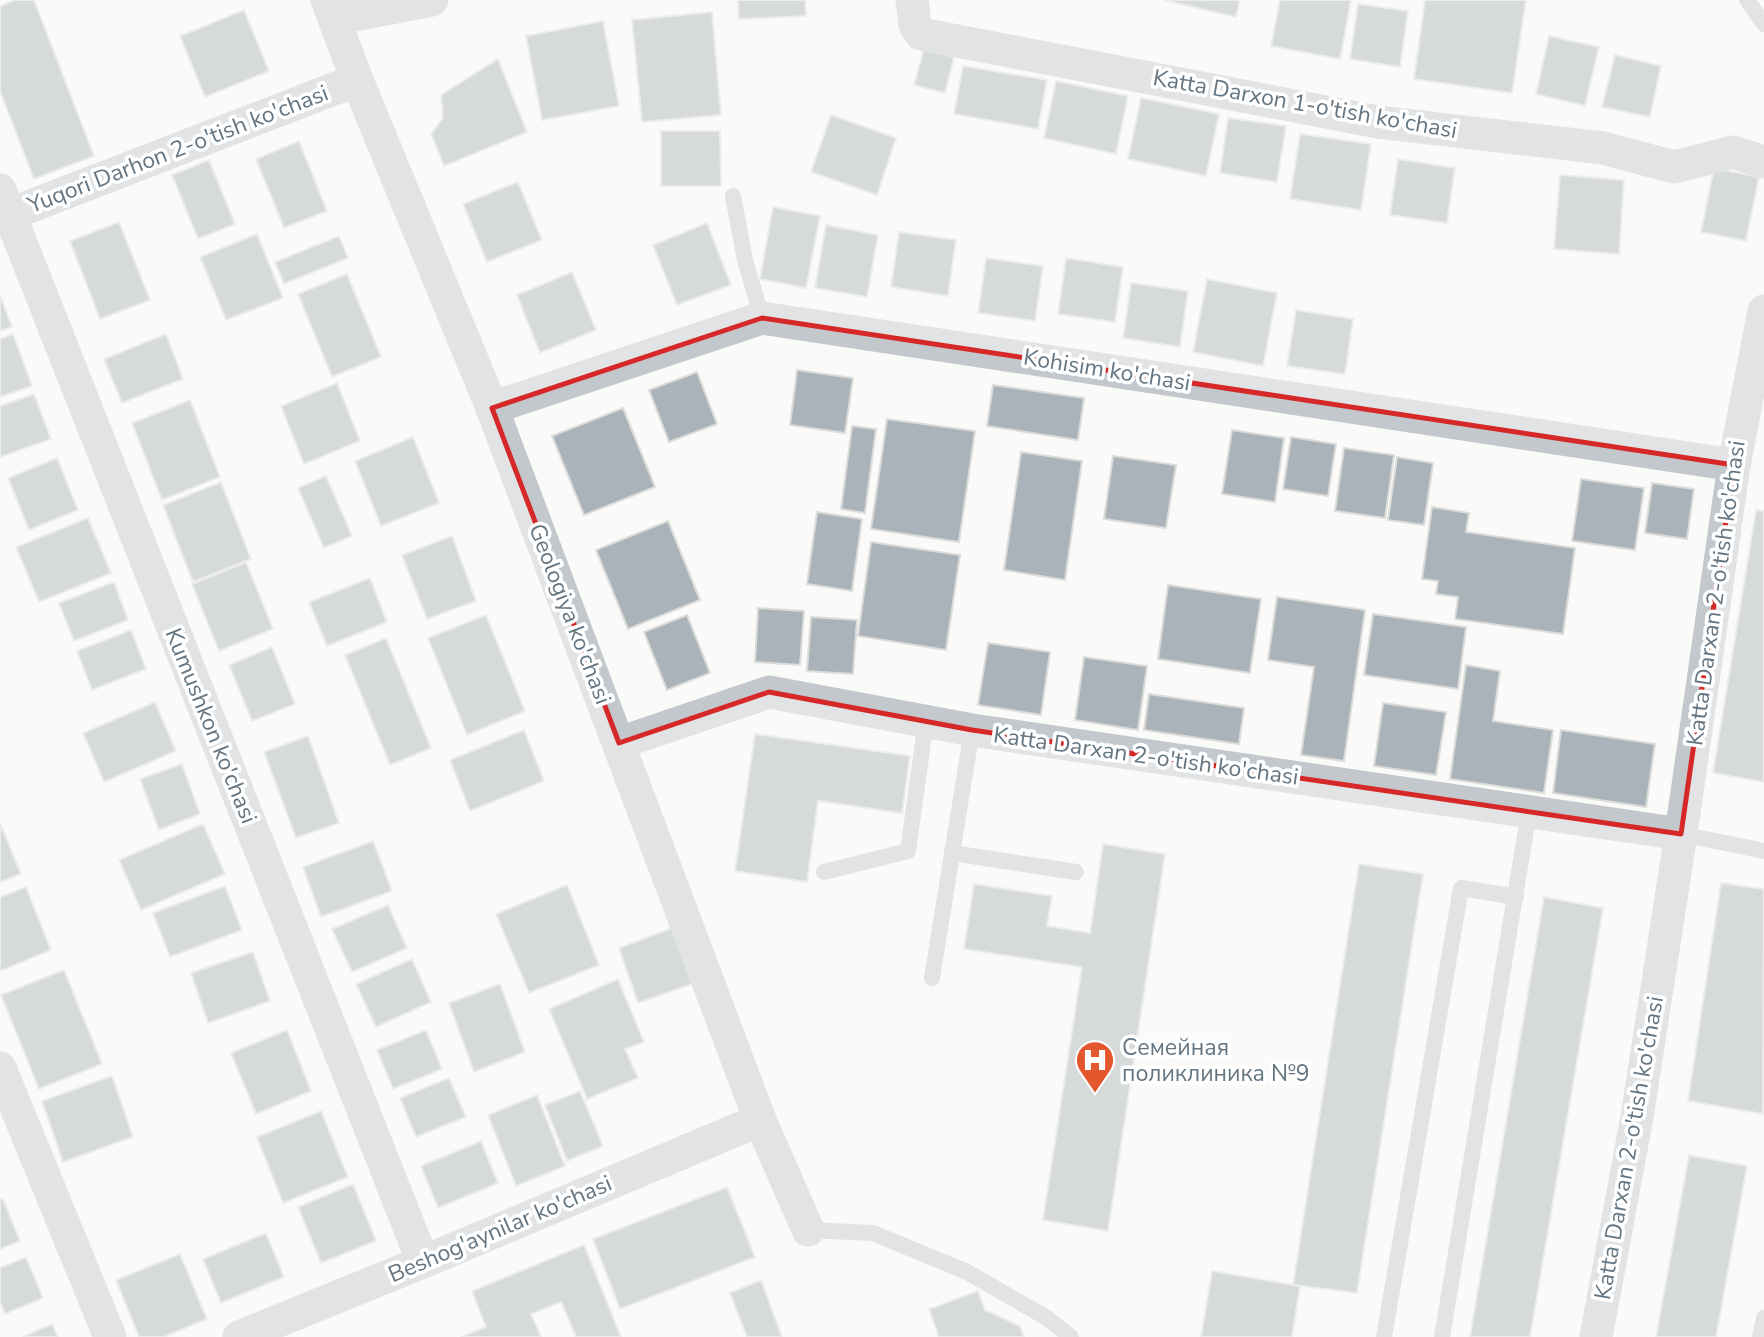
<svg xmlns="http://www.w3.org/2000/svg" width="1764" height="1337" font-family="'Nunito Sans',sans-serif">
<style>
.building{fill:#aab3b9;stroke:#dcdcda;stroke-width:2}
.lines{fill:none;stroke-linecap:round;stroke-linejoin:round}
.service{stroke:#c3c8cc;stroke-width:16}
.minor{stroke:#c3c8cc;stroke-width:33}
.marked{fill:none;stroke:#d62828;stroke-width:5;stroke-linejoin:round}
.labels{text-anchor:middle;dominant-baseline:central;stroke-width:7;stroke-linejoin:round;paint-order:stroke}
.street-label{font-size:23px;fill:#657683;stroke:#fff}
.poi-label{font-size:23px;fill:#657683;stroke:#fff;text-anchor:start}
</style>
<rect width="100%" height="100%" fill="#fafaf8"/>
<g class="building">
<path d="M 15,0 L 34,0 L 94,156 L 34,179 L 0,91 L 0,6 Z"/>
<path d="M 738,0 L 805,0 L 806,16 L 739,19 Z"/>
<path d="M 1164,0 L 1240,0 L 1236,17 Z"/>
<path d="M 1280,0 L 1351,0 L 1340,59 L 1271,46 Z"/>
<path d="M 1425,0 L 1526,0 L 1512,93 L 1414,79 Z"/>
<path d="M 1358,4 L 1408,11 L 1400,67 L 1350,59 Z"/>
<path d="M 244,10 L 269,71 L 205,97 L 180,36 Z"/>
<path d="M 712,12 L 721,115 L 642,122 L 632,20 Z"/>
<path d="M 603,21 L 619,106 L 542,120 L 526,36 Z"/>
<path d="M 1549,36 L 1599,47 L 1585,106 L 1536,94 Z"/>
<path d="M 924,49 L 954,57 L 945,93 L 914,85 Z"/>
<path d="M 1615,55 L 1661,66 L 1650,117 L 1602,107 Z"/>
<path d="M 498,59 L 527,132 L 444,166 L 431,134 L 443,118 L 441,95 Z"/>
<path d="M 963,66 L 1047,80 L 1038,129 L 954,114 Z"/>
<path d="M 1056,81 L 1128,96 L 1116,154 L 1044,138 Z"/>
<path d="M 1141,98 L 1219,114 L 1206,176 L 1128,159 Z"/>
<path d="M 831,115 L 896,138 L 877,195 L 811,172 Z"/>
<path d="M 1228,118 L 1286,126 L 1277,182 L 1220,173 Z"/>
<path d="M 661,131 L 720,131 L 721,186 L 661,186 Z"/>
<path d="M 1300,134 L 1371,144 L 1361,210 L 1290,199 Z"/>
<path d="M 299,141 L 327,211 L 284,228 L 256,159 Z"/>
<path d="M 1398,159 L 1455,168 L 1447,223 L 1390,215 Z"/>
<path d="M 209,160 L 235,224 L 198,239 L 172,175 Z"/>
<path d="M 1714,168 L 1759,177 L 1746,241 L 1701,232 Z"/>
<path d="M 1560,175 L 1624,180 L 1619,254 L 1554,249 Z"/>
<path d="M 518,182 L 542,240 L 487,262 L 463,204 Z"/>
<path d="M 773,207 L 820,216 L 806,288 L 760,279 Z"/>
<path d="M 119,222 L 150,300 L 100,319 L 70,241 Z"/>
<path d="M 707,223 L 731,285 L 677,305 L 653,245 Z"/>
<path d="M 826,225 L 878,235 L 867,297 L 815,288 Z"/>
<path d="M 899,232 L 956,240 L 948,296 L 891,287 Z"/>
<path d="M 257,234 L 283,298 L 226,320 L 200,257 Z"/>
<path d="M 339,236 L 348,258 L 284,284 L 275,262 Z"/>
<path d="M 986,258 L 1043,266 L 1035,321 L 978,313 Z"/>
<path d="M 1066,258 L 1123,267 L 1115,322 L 1058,314 Z"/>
<path d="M 572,272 L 596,330 L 540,353 L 517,295 Z"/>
<path d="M 347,274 L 381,357 L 332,377 L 298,294 Z"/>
<path d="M 1207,279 L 1277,293 L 1263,366 L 1193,352 Z"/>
<path d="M 1131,283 L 1188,291 L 1180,347 L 1123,338 Z"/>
<path d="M 0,295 L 12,327 L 0,331 Z"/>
<path d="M 1296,310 L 1353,319 L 1345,374 L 1287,366 Z"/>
<path d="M 13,334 L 32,386 L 0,397 L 0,339 Z"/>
<path d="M 166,334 L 183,379 L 122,403 L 104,359 Z"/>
<path d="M 797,370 L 853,378 L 845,433 L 790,425 Z"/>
<path d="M 697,372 L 717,424 L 669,442 L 649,390 Z"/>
<path d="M 337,383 L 360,441 L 304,464 L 281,406 Z"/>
<path d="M 993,385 L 1084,398 L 1078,440 L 987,426 Z"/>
<path d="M 34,394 L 51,439 L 0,457 L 0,406 Z"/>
<path d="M 190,400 L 220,477 L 162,500 L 132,423 Z"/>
<path d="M 623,408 L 655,487 L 584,515 L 552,436 Z"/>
<path d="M 887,419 L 975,431 L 959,542 L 871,529 Z"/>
<path d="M 852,426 L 876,429 L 865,513 L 841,509 Z"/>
<path d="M 1232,430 L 1284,438 L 1275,502 L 1222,494 Z"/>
<path d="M 413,437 L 439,503 L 381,526 L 355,461 Z"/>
<path d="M 1291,437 L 1336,444 L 1328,496 L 1283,489 Z"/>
<path d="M 1344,448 L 1394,455 L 1385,518 L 1335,511 Z"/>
<path d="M 1021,452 L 1082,461 L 1065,580 L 1004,570 Z"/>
<path d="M 1113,456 L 1176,465 L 1166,528 L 1104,519 Z"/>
<path d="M 1397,457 L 1433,463 L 1424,525 L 1388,520 Z"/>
<path d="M 57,458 L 78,510 L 29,530 L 8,478 Z"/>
<path d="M 326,476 L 352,536 L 324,548 L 298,488 Z"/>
<path d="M 1581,479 L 1644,488 L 1635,550 L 1572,541 Z"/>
<path d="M 221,482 L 251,559 L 193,582 L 163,505 Z"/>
<path d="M 1652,483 L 1694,489 L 1687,539 L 1645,533 Z"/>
<path d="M 1432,507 L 1469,513 L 1466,532 L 1575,548 L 1563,634 L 1455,619 L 1458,597 L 1436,594 L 1438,581 L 1422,579 Z"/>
<path d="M 1756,510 L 1764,511 L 1764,782 L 1713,773 Z"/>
<path d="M 817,512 L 862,519 L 852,591 L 807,584 Z"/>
<path d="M 88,518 L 111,573 L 39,602 L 16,547 Z"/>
<path d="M 668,521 L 700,600 L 628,629 L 596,550 Z"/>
<path d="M 452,536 L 476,601 L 427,619 L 402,555 Z"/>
<path d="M 871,542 L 960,555 L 946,650 L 858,636 Z"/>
<path d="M 246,562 L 273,629 L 219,651 L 192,584 Z"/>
<path d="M 370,578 L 387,622 L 327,646 L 309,602 Z"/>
<path d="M 114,582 L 128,620 L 74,641 L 59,603 Z"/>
<path d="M 1168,585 L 1261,599 L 1250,673 L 1158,659 Z"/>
<path d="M 1277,597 L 1365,610 L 1344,761 L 1301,755 L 1314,667 L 1268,660 Z"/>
<path d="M 758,608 L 804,611 L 800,665 L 755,662 Z"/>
<path d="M 1373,614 L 1466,627 L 1458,689 L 1364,675 Z"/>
<path d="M 486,615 L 525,711 L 467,735 L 428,638 Z"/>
<path d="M 687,615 L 710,673 L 667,690 L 644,632 Z"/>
<path d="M 811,617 L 857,620 L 853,674 L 807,671 Z"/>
<path d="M 131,630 L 146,669 L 92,690 L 77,651 Z"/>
<path d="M 386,638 L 431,748 L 390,765 L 345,655 Z"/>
<path d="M 988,643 L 1050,652 L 1041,715 L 978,705 Z"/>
<path d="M 272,647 L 295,704 L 252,721 L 229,665 Z"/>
<path d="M 1084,657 L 1147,666 L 1138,730 L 1075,720 Z"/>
<path d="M 1466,665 L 1500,671 L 1493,721 L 1553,730 L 1544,793 L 1450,779 Z"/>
<path d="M 1149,694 L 1244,708 L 1239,744 L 1144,730 Z"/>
<path d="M 155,702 L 176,751 L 104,782 L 83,733 Z"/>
<path d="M 1383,703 L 1446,712 L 1436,775 L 1374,766 Z"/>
<path d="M 524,730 L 544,781 L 470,811 L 450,760 Z"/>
<path d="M 1561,730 L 1655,744 L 1646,807 L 1553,793 Z"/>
<path d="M 755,734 L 910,756 L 902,813 L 818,801 L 807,882 L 735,871 Z"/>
<path d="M 308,736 L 339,823 L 296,838 L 264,752 Z"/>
<path d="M 182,764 L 200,814 L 159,830 L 140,779 Z"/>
<path d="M 0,823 L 21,874 L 0,882 Z"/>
<path d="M 203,824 L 225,874 L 141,910 L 119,860 Z"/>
<path d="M 373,841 L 392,891 L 321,917 L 303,867 Z"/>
<path d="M 1103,844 L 1165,854 L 1108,1231 L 1043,1220 L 1082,967 L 964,949 L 974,884 L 1052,896 L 1047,926 L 1090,933 Z"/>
<path d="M 1359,864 L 1423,874 L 1357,1293 L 1293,1285 Z"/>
<path d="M 1721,883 L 1764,889 L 1763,1114 L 1688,1101 Z"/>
<path d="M 567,885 L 599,965 L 529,993 L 496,914 Z"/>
<path d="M 225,886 L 242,930 L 170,957 L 153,913 Z"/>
<path d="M 26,887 L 51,950 L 0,971 L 0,897 Z"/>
<path d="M 1544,897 L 1603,908 L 1530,1337 L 1470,1337 Z"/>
<path d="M 388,905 L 407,948 L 352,972 L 332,929 Z"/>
<path d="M 672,928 L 692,984 L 638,1003 L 619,948 Z"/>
<path d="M 253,952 L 270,1001 L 208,1023 L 191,973 Z"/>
<path d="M 412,959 L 431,1002 L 376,1027 L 356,984 Z"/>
<path d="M 64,970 L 102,1064 L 39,1089 L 1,995 Z"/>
<path d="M 618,979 L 644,1042 L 625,1049 L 638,1078 L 587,1099 L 549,1009 Z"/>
<path d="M 500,984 L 525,1052 L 474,1072 L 449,1003 Z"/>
<path d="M 287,1030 L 311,1091 L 256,1114 L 231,1053 Z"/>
<path d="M 426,1030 L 442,1069 L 393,1089 L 377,1050 Z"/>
<path d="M 112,1076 L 133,1137 L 63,1162 L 42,1101 Z"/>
<path d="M 449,1078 L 466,1117 L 416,1137 L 400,1098 Z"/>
<path d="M 580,1091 L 603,1146 L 567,1161 L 545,1105 Z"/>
<path d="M 537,1095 L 565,1166 L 516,1186 L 488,1115 Z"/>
<path d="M 321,1111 L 348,1177 L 283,1203 L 257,1137 Z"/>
<path d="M 481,1141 L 498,1183 L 438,1208 L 421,1166 Z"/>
<path d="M 1689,1155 L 1747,1166 L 1716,1337 L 1656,1337 Z"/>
<path d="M 353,1184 L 376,1241 L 321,1263 L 298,1207 Z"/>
<path d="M 727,1187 L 755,1257 L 620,1309 L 593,1239 Z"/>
<path d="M 3,1199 L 20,1241 L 0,1249 L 0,1200 Z"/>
<path d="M 266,1233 L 284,1277 L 221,1303 L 203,1259 Z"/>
<path d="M 584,1245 L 621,1337 L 576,1337 L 561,1302 L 531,1314 L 541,1337 L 461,1337 L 486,1327 L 472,1291 Z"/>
<path d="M 180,1254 L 207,1319 L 164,1337 L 139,1337 L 116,1280 Z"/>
<path d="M 26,1257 L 43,1298 L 5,1314 L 0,1302 L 0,1268 Z"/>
<path d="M 1212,1271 L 1300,1286 L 1292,1337 L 1201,1337 Z"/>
<path d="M 761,1280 L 782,1337 L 747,1337 L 730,1293 Z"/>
<path d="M 978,1291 L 985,1310 L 1020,1326 L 1024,1337 L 939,1337 L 929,1309 Z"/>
<path d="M 52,1324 L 58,1337 L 23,1337 Z"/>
</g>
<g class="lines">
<g class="service">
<path d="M 1747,0 L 1764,24"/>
<path d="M 733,196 L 745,260 L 762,318"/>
<path d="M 1681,834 L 1764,851"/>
<path d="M 952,853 L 1076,872"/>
<path d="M 824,872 L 908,851 L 926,721"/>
<path d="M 932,978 L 972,730"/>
<path d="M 808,1230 L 873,1233 L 967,1272 L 1047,1318 L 1071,1337"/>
<path d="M 1384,1337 L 1461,888 L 1516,897"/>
<path d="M 1442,1337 L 1529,812"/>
<path d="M 1760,1337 L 1764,1318"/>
</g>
<g class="minor">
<path d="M 327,0 L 357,80 L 492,408 L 760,1120 L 808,1230"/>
<path d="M 912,0 L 915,25 L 921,34 L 1378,122 L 1603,148 L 1674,167 L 1733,152 L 1764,162"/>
<path d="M 334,19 L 432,0"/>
<path d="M 0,190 L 423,1262"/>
<path d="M 0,218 L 357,80"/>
<path d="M 492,408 L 762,318 L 1734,465"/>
<path d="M 619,743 L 769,692 L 972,730 L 1681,834"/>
<path d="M 0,1068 L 110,1337"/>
<path d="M 239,1337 L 423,1262 L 760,1120"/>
<path d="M 1596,1337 L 1637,1117 L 1681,834 L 1734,465 L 1764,311"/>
</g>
</g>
<path d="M0 0H1764V1337H0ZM 762,318 L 1734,465 L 1681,834 L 972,730 L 769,692 L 619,743 L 492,408 Z" fill="#fafaf8" fill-opacity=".55" fill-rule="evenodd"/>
<path class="marked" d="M 762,318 L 1734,465 L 1681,834 L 972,730 L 769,692 L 619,743 L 492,408 Z"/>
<defs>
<g id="hospital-pin" transform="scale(2.0125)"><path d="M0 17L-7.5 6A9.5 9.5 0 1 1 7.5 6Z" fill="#e4572e" stroke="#fff"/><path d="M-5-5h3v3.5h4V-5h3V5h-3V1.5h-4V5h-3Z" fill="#fff"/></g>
</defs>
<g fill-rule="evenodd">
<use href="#hospital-pin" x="1095" y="1060"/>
</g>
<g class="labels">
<g class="street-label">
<text transform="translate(1305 104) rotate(10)">Katta Darxon 1-o'tish ko'chasi</text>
<text transform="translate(178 149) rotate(-21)">Yuqori Darhon 2-o'tish ko'chasi</text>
<text transform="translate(1107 370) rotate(9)">Kohisim ko'chasi</text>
<text transform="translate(1716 593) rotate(-82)">Katta Darxan 2-o'tish ko'chasi</text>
<text transform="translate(570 614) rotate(69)">Geologiya ko'chasi</text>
<text transform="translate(211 726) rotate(68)">Kumushkon ko'chasi</text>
<text transform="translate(1146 756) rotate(8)">Katta Darxan 2-o'tish ko'chasi</text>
<text transform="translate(1629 1148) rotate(-80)">Katta Darxan 2-o'tish ko'chasi</text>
<text transform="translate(500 1229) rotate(-23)">Beshog'aynilar ko'chasi</text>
</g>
<g class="poi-label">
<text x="1122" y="1047">Семейная<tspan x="1122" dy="26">поликлиника №9</tspan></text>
</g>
</g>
</svg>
